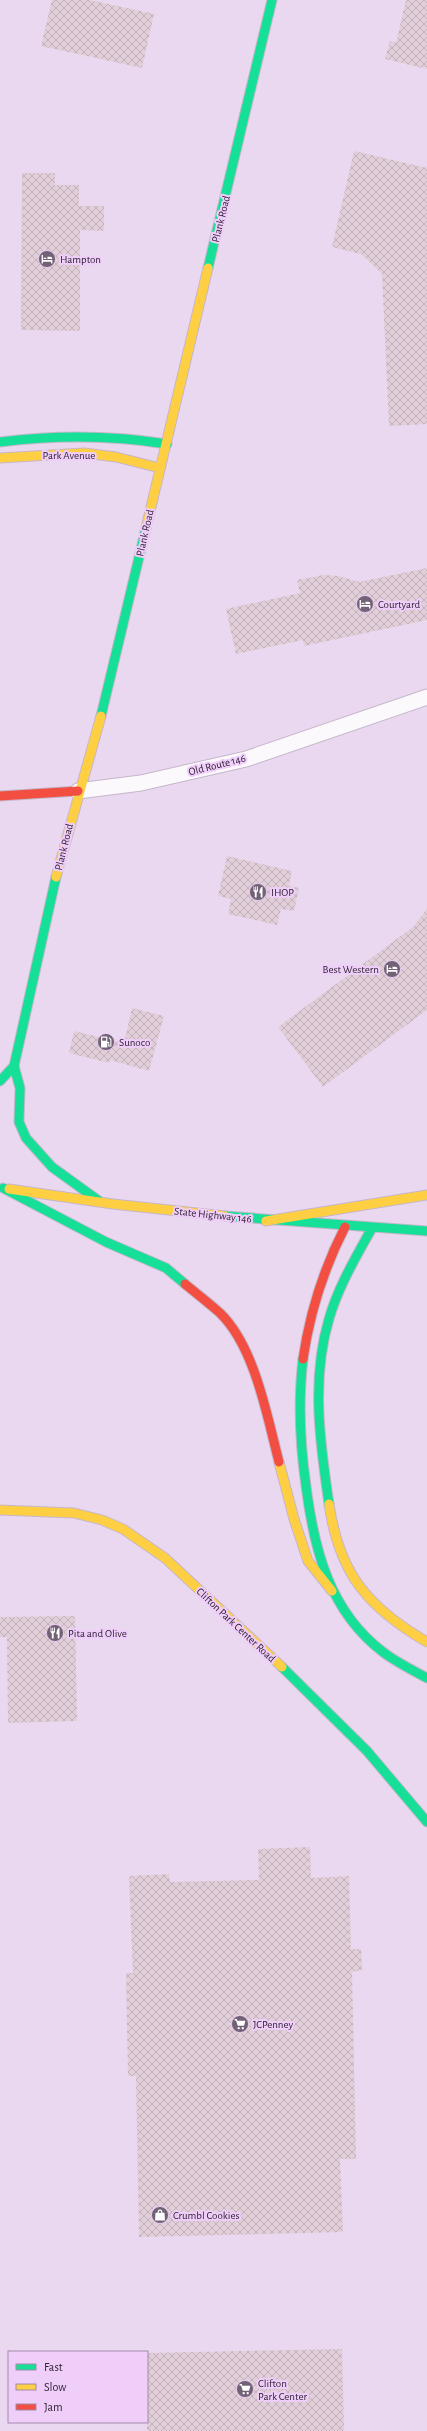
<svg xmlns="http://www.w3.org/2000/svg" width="427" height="2431" font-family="'Alegreya Sans',sans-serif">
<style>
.building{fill:url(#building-cross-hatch)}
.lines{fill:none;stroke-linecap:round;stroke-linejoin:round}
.street-casing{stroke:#c5b7ca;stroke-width:17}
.fast-casing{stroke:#c5b7ca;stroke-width:11}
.slow-casing{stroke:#c5b7ca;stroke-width:11}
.jam-casing{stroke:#c5b7ca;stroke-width:11}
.street{stroke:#fcf9fd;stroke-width:15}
.fast{stroke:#16e098;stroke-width:9}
.slow{stroke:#ffcf43;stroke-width:9}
.jam{stroke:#f24e42;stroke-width:9}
.labels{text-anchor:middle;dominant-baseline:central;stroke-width:4;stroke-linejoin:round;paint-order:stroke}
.street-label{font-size:11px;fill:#302334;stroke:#f0cefa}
.poi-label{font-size:11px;fill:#302334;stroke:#f0cefa;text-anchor:start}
</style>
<defs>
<pattern id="building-cross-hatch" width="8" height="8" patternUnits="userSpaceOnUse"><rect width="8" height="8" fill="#e1ced8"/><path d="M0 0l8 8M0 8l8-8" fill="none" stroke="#c1b1ba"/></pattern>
</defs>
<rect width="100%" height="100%" fill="#ead8f0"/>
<g class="building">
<path d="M 52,0 L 90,0 L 154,14 L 142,68 L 41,46 Z"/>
<path d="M 406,0 L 427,0 L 427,69 L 385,59 L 390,41 L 396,43 Z"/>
<path d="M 354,151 L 427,168 L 427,424 L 389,426 L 382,274 L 361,254 L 332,247 Z"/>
<path d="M 22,173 L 55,173 L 55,185 L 79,185 L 79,206 L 104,206 L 104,231 L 80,230 L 80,331 L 21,330 Z"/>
<path d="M 427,568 L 427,620 L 304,646 L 303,640 L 236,654 L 226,609 L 300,593 L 297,580 L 323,575 L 339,576 L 359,582 Z"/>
<path d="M 227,856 L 292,871 L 289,886 L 299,888 L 294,911 L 281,909 L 277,925 L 228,914 L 231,899 L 218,896 Z"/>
<path d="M 427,909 L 427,1010 L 323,1087 L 278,1027 L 413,927 Z"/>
<path d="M 132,1008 L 164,1016 L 149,1071 L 110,1060 L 109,1063 L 69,1053 L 74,1031 L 124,1043 Z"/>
<path d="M 75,1616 L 77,1721 L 8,1723 L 7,1637 L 0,1637 L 0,1617 Z"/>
<path d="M 310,1847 L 311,1878 L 349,1876 L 351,1949 L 361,1949 L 362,1970 L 352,1972 L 356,2159 L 340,2159 L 343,2232 L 139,2237 L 136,2076 L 128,2076 L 126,1973 L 133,1973 L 129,1876 L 169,1874 L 170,1882 L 259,1880 L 258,1849 Z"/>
<path d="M 342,2349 L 344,2431 L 147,2431 L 147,2353 Z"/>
</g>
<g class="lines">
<g class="street-casing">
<path id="street" d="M 78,791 L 141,783 L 246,759 L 427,697"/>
</g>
<g class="fast-casing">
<g id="fast">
<path d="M 208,268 L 272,0"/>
<path d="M 0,442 C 56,435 111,435 167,444"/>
<path d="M 101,716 L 146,528"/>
<path d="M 14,1066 L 56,877"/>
<path d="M 0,1081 L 14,1066 L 20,1088 L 19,1122 L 26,1138 L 52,1167 L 99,1201"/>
<path d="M 3,1188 L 106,1242 L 166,1268 L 185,1284"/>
<path d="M 225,1216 L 427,1231"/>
<path d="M 303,1359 C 298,1401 300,1444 306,1486 C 314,1549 329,1611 383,1652 C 396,1662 412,1670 427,1678"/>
<path d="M 329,1504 C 320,1443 311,1379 329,1319 C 338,1287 356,1257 372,1228"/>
<path d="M 282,1667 L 367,1751 L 427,1822"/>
</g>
</g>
<g class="slow-casing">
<g id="slow">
<path d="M 0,458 L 84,453 L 116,457 L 160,468"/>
<path d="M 146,528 L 208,268"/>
<path d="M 56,877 L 101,716"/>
<path d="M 9,1189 L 113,1204 L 225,1216"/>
<path d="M 266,1221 L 427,1195"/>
<path d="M 279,1462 L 294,1519 L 308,1561 L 332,1591"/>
<path d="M 329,1504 C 339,1573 367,1607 427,1642"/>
<path d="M 0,1510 L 74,1513 L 102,1520 L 123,1529 L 165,1558 L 282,1667"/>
</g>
</g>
<g class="jam-casing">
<g id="jam">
<path d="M 0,796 L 78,791"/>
<path d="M 185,1284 C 197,1294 209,1303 220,1313 C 255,1347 267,1416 279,1462"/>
<path d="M 303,1359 C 310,1311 323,1270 345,1227"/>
</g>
</g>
<use href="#street" class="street"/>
<use href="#fast" class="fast"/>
<use href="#slow" class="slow"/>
<use href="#jam" class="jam"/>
</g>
<defs>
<g id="hotel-disc" transform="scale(0.9)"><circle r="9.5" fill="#716276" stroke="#f0cefa"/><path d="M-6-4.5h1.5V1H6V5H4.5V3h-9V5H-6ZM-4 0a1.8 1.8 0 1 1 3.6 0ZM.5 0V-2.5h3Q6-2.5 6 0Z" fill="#fff"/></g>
<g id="restaurant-disc" transform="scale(0.9)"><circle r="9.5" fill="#716276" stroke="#f0cefa"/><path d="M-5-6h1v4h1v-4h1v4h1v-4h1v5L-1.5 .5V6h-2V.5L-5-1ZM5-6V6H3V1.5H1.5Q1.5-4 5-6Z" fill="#fff"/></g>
<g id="fuel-disc" transform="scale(0.9)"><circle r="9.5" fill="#716276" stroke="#f0cefa"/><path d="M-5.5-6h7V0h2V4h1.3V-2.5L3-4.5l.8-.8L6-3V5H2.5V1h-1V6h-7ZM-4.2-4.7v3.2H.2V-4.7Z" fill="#fff"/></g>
<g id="supermarket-disc" transform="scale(0.9)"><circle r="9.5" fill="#716276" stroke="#f0cefa"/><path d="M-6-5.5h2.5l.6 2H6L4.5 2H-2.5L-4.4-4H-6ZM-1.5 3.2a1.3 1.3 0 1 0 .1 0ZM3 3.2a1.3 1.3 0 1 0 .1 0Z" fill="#fff"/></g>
<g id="shop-disc" transform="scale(0.9)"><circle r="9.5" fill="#716276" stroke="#f0cefa"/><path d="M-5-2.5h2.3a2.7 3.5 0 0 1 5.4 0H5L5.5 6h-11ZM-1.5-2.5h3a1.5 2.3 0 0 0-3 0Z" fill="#fff"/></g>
</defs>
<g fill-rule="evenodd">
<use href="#hotel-disc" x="47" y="259"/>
<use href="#hotel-disc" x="365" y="604"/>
<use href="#restaurant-disc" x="258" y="892"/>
<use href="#hotel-disc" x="392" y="969"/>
<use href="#fuel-disc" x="106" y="1042"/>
<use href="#restaurant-disc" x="55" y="1633"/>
<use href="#supermarket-disc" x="240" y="2024"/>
<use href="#shop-disc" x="160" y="2215"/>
<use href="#supermarket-disc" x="245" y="2389"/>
</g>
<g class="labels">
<g class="street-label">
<text transform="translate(221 219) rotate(-76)">Plank Road</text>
<text x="69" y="455">Park Avenue</text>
<text transform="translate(145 533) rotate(-77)">Plank Road</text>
<text transform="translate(217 765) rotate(-14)">Old Route 146</text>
<text transform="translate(64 847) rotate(-76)">Plank Road</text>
<text transform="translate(213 1215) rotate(6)">State Highway 146</text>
<text transform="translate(236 1625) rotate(43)">Clifton Park Center Road</text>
</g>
<g class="poi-label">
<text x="60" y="259">Hampton</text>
<text x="378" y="604">Courtyard</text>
<text x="271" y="892">IHOP</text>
<text x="379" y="969" text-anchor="end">Best Western</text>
<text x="119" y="1042">Sunoco</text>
<text x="68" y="1633">Pita and Olive</text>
<text x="253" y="2024">JCPenney</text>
<text x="173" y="2215">Crumbl Cookies</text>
<text x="258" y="2383">Clifton<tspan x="258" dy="13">Park Center</tspan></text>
</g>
</g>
<rect x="8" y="2351" width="140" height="72" fill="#f0cefa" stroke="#a38aab"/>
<rect x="16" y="2364" width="20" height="6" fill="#16e098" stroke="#a38aab"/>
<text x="44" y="2371" font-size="12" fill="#302334">Fast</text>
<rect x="16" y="2384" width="20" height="6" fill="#ffcf43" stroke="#a38aab"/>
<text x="44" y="2391" font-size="12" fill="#302334">Slow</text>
<rect x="16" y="2404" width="20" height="6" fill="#f24e42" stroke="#a38aab"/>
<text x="44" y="2411" font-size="12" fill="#302334">Jam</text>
</svg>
